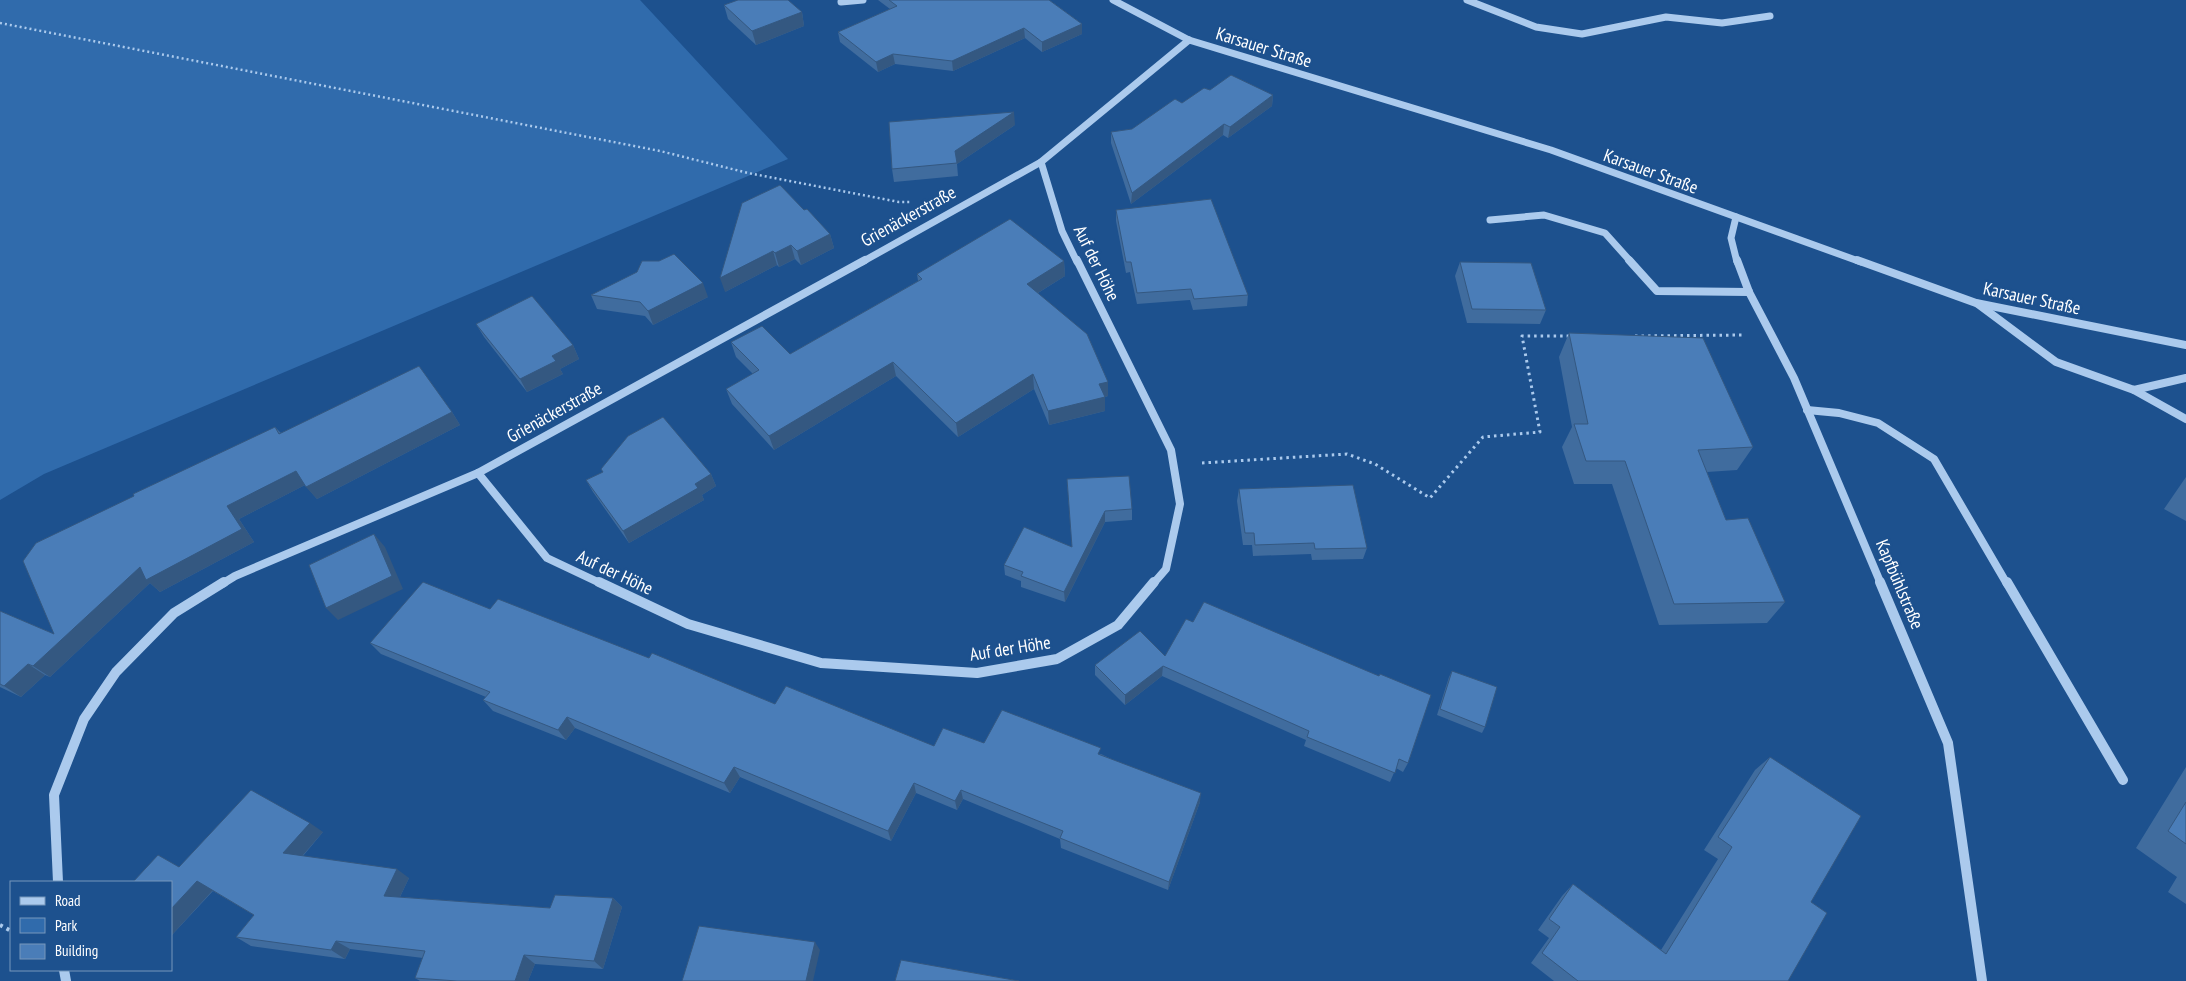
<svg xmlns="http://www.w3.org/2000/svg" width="2186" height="981" font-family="'PT Sans Narrow',sans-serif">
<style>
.green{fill:#306bac}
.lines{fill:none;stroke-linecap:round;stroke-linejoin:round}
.path-far2{stroke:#abcaed;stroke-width:2.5;stroke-dasharray:2 3;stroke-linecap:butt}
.path-far1{stroke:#abcaed;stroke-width:3;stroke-dasharray:2.5 4;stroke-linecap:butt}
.path{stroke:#abcaed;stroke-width:4;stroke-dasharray:3 4.5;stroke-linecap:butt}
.minor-far2{stroke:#abcaed;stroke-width:7}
.minor-far1{stroke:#abcaed;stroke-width:8}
.minor{stroke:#abcaed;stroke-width:10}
.wall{fill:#406c9e}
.shaded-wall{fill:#345881}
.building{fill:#4a7db8;stroke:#345881}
.labels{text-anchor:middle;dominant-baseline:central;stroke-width:5;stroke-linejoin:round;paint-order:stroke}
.street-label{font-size:18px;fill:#fff;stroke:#1d518e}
</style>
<rect width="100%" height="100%" fill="#1d518e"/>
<path class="green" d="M 0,0 L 640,0 L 788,159 L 44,474 L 0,500 Z"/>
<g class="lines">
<path class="path-far2" d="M 0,23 L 660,151 L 748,173 L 899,202 L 912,202"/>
<g class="path-far1">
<path d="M 1635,336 L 1742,335"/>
<path d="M 1202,463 L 1347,454 L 1375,464 L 1430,498 L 1483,437 L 1540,432 L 1522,336 L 1572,336"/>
</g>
<path class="path" d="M 0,925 L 11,931"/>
<g class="minor-far2">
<path d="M 1113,0 L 1189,40 L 1551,150 L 1861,262"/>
<path d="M 1467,0 L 1536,27 L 1582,34 L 1666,17 L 1722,23 L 1770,16"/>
<path d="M 841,2 L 863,0"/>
<path d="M 1041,162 L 1062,231 L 1077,262"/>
<path d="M 1736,217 L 1731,238 L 1737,262"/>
<path d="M 1490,220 L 1544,215 L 1605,233 L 1631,262"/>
<path d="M 862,262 L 1041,162 L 1189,40"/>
</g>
<g class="minor-far1">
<path d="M 1077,260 L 1171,450 L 1180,504 L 1166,569 L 1153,584"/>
<path d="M 1629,260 L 1657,291 L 1749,292"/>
<path d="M 1737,260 L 1749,292 L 1794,378 L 1881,584"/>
<path d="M 1857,260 L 1976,303 L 2186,345"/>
<path d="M 1978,304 L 2056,362 L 2134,390 L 2186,378"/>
<path d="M 2134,390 L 2186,419"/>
<path d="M 1807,410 L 1839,413 L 1878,423 L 1934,459 L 2007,584"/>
<path d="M 478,473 L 547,558 L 602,584"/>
<path d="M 222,584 L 235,576 L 478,473 L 865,260"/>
</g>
<g class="minor">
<path d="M 599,582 L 688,624 L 821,663 L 977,673 L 1057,659 L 1118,625 L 1154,582"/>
<path d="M 1880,582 L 1948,743 L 1982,981"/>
<path d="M 2007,582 L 2123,780"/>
<path d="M 58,882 L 54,795 L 84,719 L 116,672 L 174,613 L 224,582"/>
<path d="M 64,970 L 66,981"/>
</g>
</g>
<g class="wall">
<path d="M 878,0 L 1049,0 L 1082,24 L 1082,34 L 1042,52 L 1025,38 L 953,71 L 895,64 L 878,72 L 840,42 L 838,32 L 890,9 Z"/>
<path d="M 724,5 L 802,12 L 804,26 L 756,45 L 728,19 Z"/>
<path d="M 1210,90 L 1273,95 L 1272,106 L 1228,138 L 1223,135 L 1131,204 L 1111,143 L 1111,132 L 1132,129 L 1182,103 Z"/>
<path d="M 1015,125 L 957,164 L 958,176 L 894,182 L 892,169 Z"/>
<path d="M 804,210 L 830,234 L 834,248 L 801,265 L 795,259 L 779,267 L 777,265 L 725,292 Z"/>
<path d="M 1116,210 L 1248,295 L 1247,306 L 1193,310 L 1190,300 L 1137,304 L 1130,272 L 1126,273 L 1116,221 Z"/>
<path d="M 1064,261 L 1065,276 L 1038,293 L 1108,396 L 1105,397 L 1105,411 L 1049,425 L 1034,389 L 958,437 L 896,376 L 774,450 L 732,404 L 726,389 L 753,374 L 736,357 L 731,342 L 790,354 L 918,281 L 917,274 Z"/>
<path d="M 1460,262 L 1546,310 L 1540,324 L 1467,323 L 1455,276 Z"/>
<path d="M 591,295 L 708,297 L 653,325 L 645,316 L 597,309 Z"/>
<path d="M 476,324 L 573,345 L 579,359 L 560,369 L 563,374 L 527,392 L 484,337 Z"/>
<path d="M 1569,333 L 1753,447 L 1737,470 L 1707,472 L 1726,520 L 1785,602 L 1767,623 L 1659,625 L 1612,484 L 1574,484 L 1562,447 L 1572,427 L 1559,357 Z"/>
<path d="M 452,412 L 460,425 L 317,499 L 305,485 L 239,519 L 254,542 L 160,592 L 150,583 L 50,677 L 45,675 L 21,697 L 0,687 L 0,611 L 54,634 L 275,427 L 281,433 Z"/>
<path d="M 601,469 L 711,474 L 716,486 L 702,495 L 704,500 L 629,543 L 593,492 L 586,480 L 603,472 Z"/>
<path d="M 2186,477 L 2186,521 L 2164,509 Z"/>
<path d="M 1067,479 L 1132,509 L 1132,520 L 1105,522 L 1065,602 L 1021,587 L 1021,581 L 1005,575 L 1004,565 L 1072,546 Z"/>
<path d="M 1239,489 L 1367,548 L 1363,559 L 1312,560 L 1311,554 L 1253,556 L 1252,545 L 1243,545 L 1237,501 Z"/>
<path d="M 490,609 L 649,658 L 775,704 L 934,746 L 984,743 L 1101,754 L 1200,802 L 1168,890 L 1061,848 L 1060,839 L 963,799 L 957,810 L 916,793 L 891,841 L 740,777 L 730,793 L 575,728 L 566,740 L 493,711 L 483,700 L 486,697 L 381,654 L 370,643 Z"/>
<path d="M 1165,656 L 1408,763 L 1403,772 L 1396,768 L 1390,782 L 1304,746 L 1306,740 L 1162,676 L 1125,705 L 1095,675 L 1095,665 Z"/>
<path d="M 1452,671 L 1485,727 L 1482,733 L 1437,715 L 1449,677 Z"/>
<path d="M 1770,757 L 1811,902 L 1788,981 L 1554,981 L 1531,963 L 1549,938 L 1538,930 L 1562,896 L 1573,884 L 1661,950 L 1718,859 L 1704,850 L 1755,770 Z"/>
<path d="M 2186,767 L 2186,904 L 2168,892 L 2177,877 L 2136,848 Z"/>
<path d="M 323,832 L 303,856 L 409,878 L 400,897 L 550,908 L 613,898 L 622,907 L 603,969 L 535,964 L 528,981 L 420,981 L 415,978 L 423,958 L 350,949 L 345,959 L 251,946 L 236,937 L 254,915 L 213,891 L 171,936 L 179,867 Z"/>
</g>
<g class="shaded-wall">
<path d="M 802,12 L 804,26 L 756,45 L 752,31 Z"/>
<path d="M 1082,24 L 1082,34 L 1042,52 L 1042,42 Z"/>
<path d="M 1024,28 L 1025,38 L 953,71 L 952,61 Z"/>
<path d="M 893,54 L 895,64 L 878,72 L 876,62 Z"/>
<path d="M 1273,95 L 1272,106 L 1228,138 L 1230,127 Z"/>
<path d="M 1014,112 L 1015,125 L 957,164 L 955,151 Z"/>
<path d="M 1224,124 L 1223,135 L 1131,204 L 1132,193 Z"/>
<path d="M 830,234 L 834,248 L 801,265 L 797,251 Z"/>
<path d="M 791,245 L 795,259 L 779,267 L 775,253 Z"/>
<path d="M 773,251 L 777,265 L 725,292 L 720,278 Z"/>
<path d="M 1064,261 L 1065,276 L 1028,299 L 1027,284 Z"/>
<path d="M 703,283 L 708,297 L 653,325 L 648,311 Z"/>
<path d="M 573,345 L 579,359 L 560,369 L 563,374 L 527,392 L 520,379 L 552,356 Z"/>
<path d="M 893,362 L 896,376 L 774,450 L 769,436 Z"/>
<path d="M 1033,374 L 1034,389 L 958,437 L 956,423 Z"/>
<path d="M 1108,382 L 1108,396 L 1105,397 L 1105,411 L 1049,425 L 1048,411 L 1099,384 Z"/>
<path d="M 452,412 L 460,425 L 317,499 L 306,487 Z"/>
<path d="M 296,471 L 307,484 L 239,519 L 254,542 L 160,592 L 150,583 L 50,677 L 33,666 L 140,567 L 227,506 Z"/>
<path d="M 711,474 L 716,486 L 702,495 L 704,500 L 629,543 L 623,531 L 695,484 Z"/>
<path d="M 1105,511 L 1105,522 L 1065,602 L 1064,592 Z"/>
<path d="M 374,534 L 385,547 L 403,589 L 338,620 L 326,608 Z"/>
<path d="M 28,664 L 45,675 L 21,697 L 4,686 Z"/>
<path d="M 1163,666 L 1162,676 L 1125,705 L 1125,695 Z"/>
<path d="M 567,717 L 575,728 L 566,740 L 558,730 Z"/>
<path d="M 734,767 L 740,777 L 730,793 L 724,783 Z"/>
<path d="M 914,783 L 916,793 L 891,841 L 888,831 Z"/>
<path d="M 961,790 L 963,799 L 957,810 L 955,801 Z"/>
<path d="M 1201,793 L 1200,802 L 1168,890 L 1169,882 Z"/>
<path d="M 310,823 L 323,832 L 297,862 L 283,853 Z"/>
<path d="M 397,869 L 409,878 L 396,905 L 384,896 Z"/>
<path d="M 197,881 L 213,890 L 171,936 L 171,909 Z"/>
<path d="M 613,898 L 622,907 L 603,969 L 594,961 Z"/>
<path d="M 336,941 L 350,949 L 345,959 L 331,950 Z"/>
<path d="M 815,942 L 820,950 L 813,981 L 806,981 Z"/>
<path d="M 524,955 L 535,964 L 528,981 L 515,981 Z"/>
</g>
<g class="building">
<path d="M 738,0 L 788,0 L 802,12 L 752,31 L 724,5 Z"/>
<path d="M 889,0 L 1049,0 L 1082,24 L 1042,42 L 1024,28 L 952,61 L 893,54 L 876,62 L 838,32 L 897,6 Z"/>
<path d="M 1231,75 L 1273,95 L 1230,127 L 1224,124 L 1132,193 L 1111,132 L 1132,129 L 1175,99 L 1182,103 L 1204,88 L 1210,90 Z"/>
<path d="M 1014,112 L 955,151 L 957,163 L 892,169 L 889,122 Z"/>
<path d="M 780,185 L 804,210 L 807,209 L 830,234 L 797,251 L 791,245 L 775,253 L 773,251 L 720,278 L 742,203 Z"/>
<path d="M 1211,199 L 1248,295 L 1194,299 L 1191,289 L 1137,293 L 1131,262 L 1126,262 L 1116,210 Z"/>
<path d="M 1010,219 L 1064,261 L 1027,284 L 1087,334 L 1108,382 L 1099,384 L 1105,397 L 1048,411 L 1033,374 L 956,423 L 893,362 L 769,436 L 726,389 L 759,370 L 731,342 L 762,326 L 790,354 L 922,279 L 917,274 Z"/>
<path d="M 674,254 L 703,283 L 648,311 L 640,302 L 591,295 L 637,272 L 642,261 L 659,261 Z"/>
<path d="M 1460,262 L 1531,263 L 1546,310 L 1472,309 Z"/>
<path d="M 532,296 L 573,345 L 552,356 L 556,361 L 520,379 L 476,324 Z"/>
<path d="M 1569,333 L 1703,338 L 1753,447 L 1698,450 L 1726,520 L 1748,518 L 1785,602 L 1674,604 L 1625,461 L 1586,461 L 1574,424 L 1588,424 Z"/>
<path d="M 419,366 L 452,412 L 306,487 L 296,471 L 227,506 L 242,529 L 146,580 L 140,567 L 33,666 L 28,664 L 4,686 L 0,684 L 0,611 L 54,634 L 23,561 L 36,543 L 134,496 L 133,494 L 275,427 L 279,434 Z"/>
<path d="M 663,417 L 711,474 L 695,484 L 698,488 L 623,531 L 586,480 L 603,472 L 601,469 L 628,436 Z"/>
<path d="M 1129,476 L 1132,509 L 1105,511 L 1064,592 L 1021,576 L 1023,572 L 1004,565 L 1024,527 L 1072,547 L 1067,479 Z"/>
<path d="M 1353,485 L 1367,548 L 1315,549 L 1314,543 L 1255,545 L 1254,533 L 1245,533 L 1239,489 Z"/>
<path d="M 374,534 L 392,576 L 326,608 L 309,565 Z"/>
<path d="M 423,582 L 490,609 L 498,599 L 649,658 L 652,653 L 775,704 L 786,686 L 934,746 L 943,728 L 984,743 L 1002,710 L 1101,748 L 1098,754 L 1201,793 L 1169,882 L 1060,838 L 1063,831 L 961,790 L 955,801 L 914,783 L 888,831 L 734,767 L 724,783 L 567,717 L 558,730 L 483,700 L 490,692 L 370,643 Z"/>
<path d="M 1204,602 L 1379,676 L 1380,674 L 1431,695 L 1408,763 L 1399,759 L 1395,773 L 1307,737 L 1309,731 L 1163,666 L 1125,695 L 1095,665 L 1140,631 L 1165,656 L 1186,619 L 1193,622 Z"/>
<path d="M 1452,671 L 1497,687 L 1485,727 L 1440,709 Z"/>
<path d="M 1770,757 L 1861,816 L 1811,902 L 1827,913 L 1788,981 L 1578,981 L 1542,953 L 1560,927 L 1549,919 L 1573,884 L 1666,954 L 1732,847 L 1718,837 Z"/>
<path d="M 251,790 L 310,823 L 283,853 L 397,869 L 384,896 L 550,908 L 555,895 L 613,898 L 594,961 L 524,955 L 515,981 L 457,981 L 415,978 L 425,951 L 336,941 L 331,950 L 236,937 L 254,915 L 197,881 L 171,909 L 171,882 L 133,882 L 158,855 L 179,867 Z"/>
<path d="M 2186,802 L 2186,844 L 2168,831 Z"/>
<path d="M 699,926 L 815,942 L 806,981 L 682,981 Z"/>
<path d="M 901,960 L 1019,981 L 895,981 Z"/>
</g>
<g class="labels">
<g class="street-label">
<text transform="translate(1264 47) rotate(17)">Karsauer Straße</text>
<text transform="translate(1651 171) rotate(20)">Karsauer Straße</text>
<text transform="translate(908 216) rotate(-29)">Grienäckerstraße</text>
<text transform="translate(1097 263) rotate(64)">Auf der Höhe</text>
<text transform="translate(2032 298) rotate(12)">Karsauer Straße</text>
<text transform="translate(554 412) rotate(-29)">Grienäckerstraße</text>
<text transform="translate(615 572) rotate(25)">Auf der Höhe</text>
<text transform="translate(1900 584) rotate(67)">Kapfbühlstraße</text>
<text transform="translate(1010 648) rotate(-9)">Auf der Höhe</text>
</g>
</g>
<rect x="10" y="881" width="162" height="90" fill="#1d518e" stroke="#7797bb"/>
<rect x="20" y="897" width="25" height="8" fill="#abcaed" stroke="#7797bb"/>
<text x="55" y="906" font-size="15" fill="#ffffff">Road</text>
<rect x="20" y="918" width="25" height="15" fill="#306bac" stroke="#7797bb"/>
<text x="55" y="931" font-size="15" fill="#ffffff">Park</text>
<rect x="20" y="944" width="25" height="15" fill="#4a7db8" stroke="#7797bb"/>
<text x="55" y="956" font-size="15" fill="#ffffff">Building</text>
</svg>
